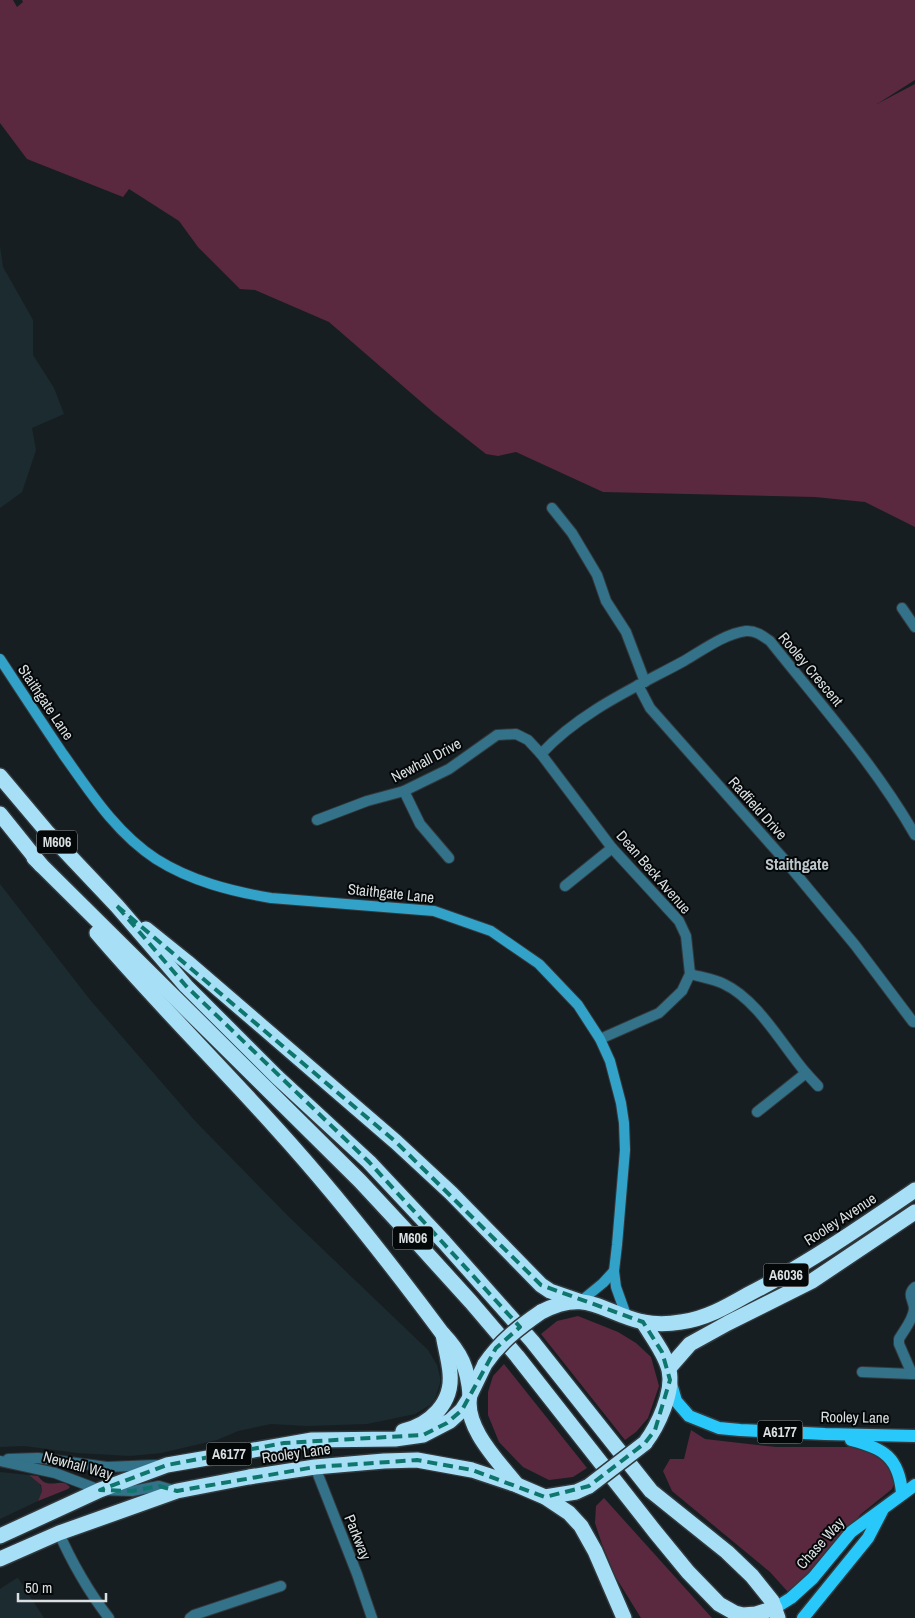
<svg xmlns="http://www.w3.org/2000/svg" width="915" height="1618" font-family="'Archivo Narrow',sans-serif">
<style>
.built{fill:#1c2b30}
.green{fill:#5a293f}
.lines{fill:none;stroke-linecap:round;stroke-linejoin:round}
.street-casing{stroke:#32393d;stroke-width:12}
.secondary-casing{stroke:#32393d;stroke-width:12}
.primary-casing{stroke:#32393d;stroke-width:15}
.highway-casing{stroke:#32393d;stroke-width:18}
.street{stroke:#337289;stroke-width:10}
.secondary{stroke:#32a2c9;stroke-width:10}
.primary{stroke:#29c8fa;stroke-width:12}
.highway{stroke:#a7dff7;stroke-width:15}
.highway-bridge-casing{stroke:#32393d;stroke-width:18;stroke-linecap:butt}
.highway-bridge{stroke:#a7dff7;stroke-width:15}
.marked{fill:none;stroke:#0f766e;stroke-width:4;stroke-dasharray:10 6;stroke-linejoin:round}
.labels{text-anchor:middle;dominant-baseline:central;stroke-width:4;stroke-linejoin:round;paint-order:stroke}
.shield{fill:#050809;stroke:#9a9ea0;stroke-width:1}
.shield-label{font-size:14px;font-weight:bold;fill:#dadfe1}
.street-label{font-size:15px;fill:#dadfe1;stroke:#050809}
.neighbourhood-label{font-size:16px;font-weight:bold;fill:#bdc7cb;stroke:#050809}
</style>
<rect width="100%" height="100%" fill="#171e22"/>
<g class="built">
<path d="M 0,246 L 3,267 L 33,320 L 33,355 L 54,388 L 64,414 L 32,428 L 36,450 L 22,492 L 0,508 Z"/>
<path d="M 0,884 L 91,1001 L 196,1122 L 288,1216 L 428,1350 L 437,1365 L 440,1377 L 440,1383 L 435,1399 L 430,1405 L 415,1414 L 367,1424 L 307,1426 L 271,1424 L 238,1431 L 217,1440 L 161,1453 L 130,1456 L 78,1453 L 24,1446 L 0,1447 Z"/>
<path d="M 0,1472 L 29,1475 L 39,1482 L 42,1491 L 38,1501 L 0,1519 Z"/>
<path d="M 17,1578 L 18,1578 L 44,1618 L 0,1618 L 0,1589 Z"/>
</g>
<g class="green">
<path d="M 0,0 L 13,0 L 17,7 L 23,2 L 22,0 L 915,0 L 915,80 L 877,104 L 915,84 L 915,527 L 865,502 L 815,497 L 603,492 L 516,452 L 498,456 L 486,454 L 434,413 L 329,322 L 255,290 L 240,289 L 198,247 L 179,221 L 129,189 L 123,197 L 27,159 L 0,123 Z"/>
<path d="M 578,1316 L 618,1332 L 636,1343 L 651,1357 L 659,1386 L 648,1418 L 636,1432 L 625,1440 L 541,1334 L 557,1321 Z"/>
<path d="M 504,1364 L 587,1468 L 573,1477 L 549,1480 L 523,1467 L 499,1442 L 488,1415 L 488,1392 L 493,1376 Z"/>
<path d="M 691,1430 L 705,1439 L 776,1447 L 852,1447 L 873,1453 L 883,1461 L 889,1468 L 895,1481 L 892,1489 L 861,1514 L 800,1585 L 788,1592 L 770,1572 L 672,1491 L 663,1471 L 670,1459 L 684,1459 Z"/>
<path d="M 29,1475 L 38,1476 C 49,1492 60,1476 70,1487 L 68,1489 L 38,1501 L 42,1491 L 41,1485 Z"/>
<path d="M 604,1498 L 712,1618 L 641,1618 L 615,1576 L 602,1544 L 595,1523 L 596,1506 Z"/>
</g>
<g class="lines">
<g class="street-casing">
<g id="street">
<path d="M 552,508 L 572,533 L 597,575 L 606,601 L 626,632 L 645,682"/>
<path d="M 902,608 L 915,627"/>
<path d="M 638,685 L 650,708 L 782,857 L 855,945 L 913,1022 L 915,1022"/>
<path d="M 541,754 C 580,712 634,688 684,661 C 703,650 724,634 746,631 C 755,630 763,636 770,641 C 820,704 875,765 915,835"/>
<path d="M 404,791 L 420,824 L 449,858"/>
<path d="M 317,820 L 367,801 L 404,791 L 449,769 L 497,735 L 516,734 L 528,740 L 541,754 L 612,848 L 679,921 L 686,936 L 690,974 L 682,991 L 659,1013 L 600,1039"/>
<path d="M 565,886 L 612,848"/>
<path d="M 690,974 C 701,977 714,979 724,984 C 758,1000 782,1045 806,1073"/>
<path d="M 757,1112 L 806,1073 L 818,1086"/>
<path d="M 915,1287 C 906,1295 914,1300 914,1309 C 913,1320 904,1330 899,1339 L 899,1344 L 912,1374 L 915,1374"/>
<path d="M 862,1372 L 912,1374"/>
<path d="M 8,1459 L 38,1458 L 107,1467 L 156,1465"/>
<path d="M 0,1461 L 55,1473 L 100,1490 L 132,1491 L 159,1486 L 176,1491"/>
<path d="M 315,1467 L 357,1574 L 372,1618"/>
<path d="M 59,1533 C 71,1561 90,1594 109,1618"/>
<path d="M 190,1618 L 194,1615 L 281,1586"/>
</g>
</g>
<g class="secondary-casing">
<g id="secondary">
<path d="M 0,659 C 21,691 42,723 63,754 C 90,792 116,833 156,859 C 191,881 230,891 271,898 L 434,911 L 491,931 L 539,964 L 578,1005 L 600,1039 L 610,1061 L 621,1103 L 624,1123 L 625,1150 L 617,1245 L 614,1271 L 616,1287 L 626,1315"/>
<path d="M 581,1301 L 603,1283 L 614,1271"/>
</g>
</g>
<g class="primary-casing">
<g id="primary">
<path d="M 670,1380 L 676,1401 L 689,1416 L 719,1428 L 740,1430 L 825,1434 L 915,1436"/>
<path d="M 851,1440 C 884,1448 899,1458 902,1493"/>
<path d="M 775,1608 L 791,1598 L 813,1578 L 851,1532 L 915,1485"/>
<path d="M 803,1618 L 868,1538 L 882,1511"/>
</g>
</g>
<g class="highway-casing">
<g id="highway">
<path d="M 0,776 L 48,833 L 117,906 L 186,986 L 277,1077 L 369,1162 L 444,1242 L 532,1341 L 651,1491 L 727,1552 L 752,1576 L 772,1601 L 778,1618"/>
<path d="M 0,814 L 41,865"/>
<path d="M 34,858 L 360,1181 L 413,1238 L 471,1302 L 517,1356 L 656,1533 L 688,1572 L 719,1604 L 735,1613 L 743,1615 L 756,1614 L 775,1608"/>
<path d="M 146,929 L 187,962 L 396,1142 L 451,1193 L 541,1285 L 550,1291 L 579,1301"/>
<path d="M 97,933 C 155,1001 218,1063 277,1129 C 336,1194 390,1263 442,1333 C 461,1353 468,1368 470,1395"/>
<path d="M 541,1312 C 587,1288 601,1312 643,1322 C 654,1324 669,1324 681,1322 C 705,1319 726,1307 747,1295 C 806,1265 861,1227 915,1190"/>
<path d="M 643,1322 C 652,1337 665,1353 669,1370 C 674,1392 658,1426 645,1443"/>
<path d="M 485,1364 L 470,1395 C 463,1427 499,1462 517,1485"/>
<path d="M 669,1368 L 690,1344 L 728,1323 L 812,1281 L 915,1212"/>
<path d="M 403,1431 C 430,1425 453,1403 450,1373 C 449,1360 445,1347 443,1334"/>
<path d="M 545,1497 L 576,1492 L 589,1486"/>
<path d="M 0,1536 L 100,1490 L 167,1465 L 312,1440 L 395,1439 L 423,1435 L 450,1421 L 462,1410 L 469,1399"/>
<path d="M 0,1559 L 59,1533 L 177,1491 L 249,1477 L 315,1467 L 384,1461 L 417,1460 L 472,1470 L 517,1485 L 545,1497 L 569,1513 L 581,1526 L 595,1551 L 624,1618"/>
</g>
</g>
<use href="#street" class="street"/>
<use href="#secondary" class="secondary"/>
<use href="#primary" class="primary"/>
<use href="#highway" class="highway"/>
<g class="highway-bridge-casing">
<g id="highway-bridge">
<path d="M 485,1364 C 500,1342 519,1327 541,1312"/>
<path d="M 589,1486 L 645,1443"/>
</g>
</g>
<use href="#highway-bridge" class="highway-bridge"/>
</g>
<path class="marked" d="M 117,906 L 396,1142 L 541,1285 L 643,1322 L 662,1352 L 670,1380 L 655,1430 L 645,1443 L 589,1486 L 545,1497 L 472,1470 L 417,1460 L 315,1467 L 177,1491 L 159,1486 L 132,1491 L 100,1490 L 167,1465 L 284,1443 L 423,1435 L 447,1423 L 462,1410 L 496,1348 L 520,1327 L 369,1162 L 186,986 Z"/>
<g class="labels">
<g class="shield">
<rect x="37" y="830.5" width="40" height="23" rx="4"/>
<rect x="393" y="1226.5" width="40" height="23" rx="4"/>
<rect x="763.5" y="1263.5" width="45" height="23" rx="4"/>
<rect x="757.5" y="1420.5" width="45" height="23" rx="4"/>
<rect x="206.5" y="1442.5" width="45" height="23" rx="4"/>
</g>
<g class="shield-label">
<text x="57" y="842">M606</text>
<text x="413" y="1238">M606</text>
<text x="786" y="1275">A6036</text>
<text x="780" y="1432">A6177</text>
<text x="229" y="1454">A6177</text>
</g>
<g class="street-label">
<text transform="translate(811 669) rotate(50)">Rooley Crescent</text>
<text transform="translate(46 702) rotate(56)">Staithgate Lane</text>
<text transform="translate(426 760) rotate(-28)">Newhall Drive</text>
<text transform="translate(758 808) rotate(48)">Radfield Drive</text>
<text transform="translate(654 872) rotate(49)">Dean Beck Avenue</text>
<text transform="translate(391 893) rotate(6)">Staithgate Lane</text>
<text transform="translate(840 1219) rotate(-33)">Rooley Avenue</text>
<text transform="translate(855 1417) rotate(1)">Rooley Lane</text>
<text transform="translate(296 1453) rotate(-8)">Rooley Lane</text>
<text transform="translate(78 1465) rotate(15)">Newhall Way</text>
<text transform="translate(358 1537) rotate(68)">Parkway</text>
<text transform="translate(820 1543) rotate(-48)">Chase Way</text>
</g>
<g class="neighbourhood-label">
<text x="797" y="864">Staithgate</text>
</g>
</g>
<path d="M18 1593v8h88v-8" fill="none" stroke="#dadfe1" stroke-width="2.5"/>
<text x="25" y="1593" font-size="15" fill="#dadfe1" stroke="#050809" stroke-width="4" paint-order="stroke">50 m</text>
</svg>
